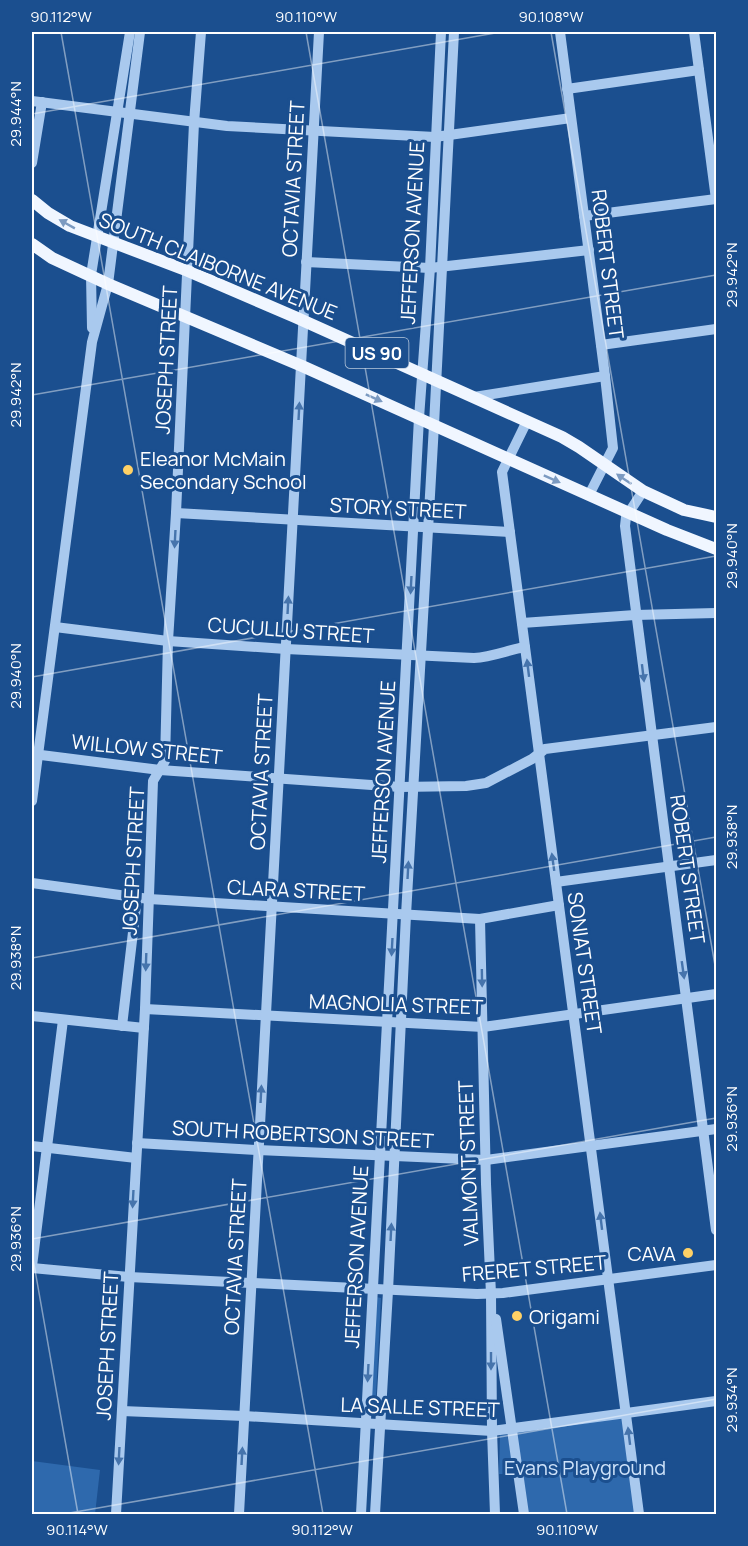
<svg xmlns="http://www.w3.org/2000/svg" width="748" height="1546" font-family="Manrope,sans-serif">
<style>
.green{fill:#2e69ad}
.lines{fill:none;stroke-linecap:round;stroke-linejoin:round}
.minor{stroke:#a9c9ee;stroke-width:10}
.major{stroke:#f0f6ff;stroke-width:12}
.oneway{fill:#7b9ac1}
.oneway2{fill:#4674ac}
.ticks{fill:none;stroke:#fff;stroke-width:1.5;stroke-opacity:0.45}
.poi-dot{fill:#ffd166;stroke:#1b4f8f;stroke-width:2}
.labels{text-anchor:middle;dominant-baseline:central;stroke-width:6;stroke-linejoin:round;paint-order:stroke}
.shield{fill:#1b4f8f;stroke:#bbcadd;stroke-width:1.5}
.shield-label{font-size:18px;font-weight:bold;fill:#fff}
.street-label{font-size:20px;fill:#fff;stroke:#1b4f8f}
.poi-label{font-size:20px;fill:#fff;stroke:#1b4f8f;text-anchor:start}
.park-label{font-size:20px;fill:#cfe3fa;stroke:#1b4f8f}
.neatline{fill:none;stroke:#fff;stroke-width:2}
.ticks-label{font-size:15px;text-anchor:middle;fill:#fff}
</style>
<rect width="100%" height="100%" fill="#1b4f8f"/>
<g class="green">
<path d="M 376,1297 L 381,1298 L 375,1415 L 369,1415 Z"/>
<path d="M 626,1413 L 639,1514 L 524,1514 L 512,1428 Z"/>
<path d="M 507,1434 L 515,1474 L 499,1474 L 500,1435 Z"/>
<path d="M 32,1461 L 100,1470 L 95,1514 L 32,1514 Z"/>
</g>
<g class="lines">
<g class="minor">
<path d="M 560,32 L 605,376 L 613,448 L 589,495"/>
<path d="M 694,32 L 716,199"/>
<path d="M 567,89 L 699,70"/>
<path d="M 32,101 L 227,126 L 435,137 L 571,118"/>
<path d="M 32,163 L 42,102"/>
<path d="M 584,216 L 716,199"/>
<path d="M 306,262 L 430,268 L 589,250"/>
<path d="M 92,328 L 91,275 L 130,32"/>
<path d="M 601,345 L 716,329"/>
<path d="M 474,397 L 605,376"/>
<path d="M 527,421 L 502,472 L 639,1514"/>
<path d="M 643,491 L 626,517 L 625,526 L 716,1230"/>
<path d="M 176,513 L 510,532"/>
<path d="M 522,623 L 635,615 L 716,613"/>
<path d="M 55,627 L 168,641 L 286,649 L 474,658 C 492,657 508,650 525,647"/>
<path d="M 33,754 L 160,770 L 400,787 L 466,786 L 486,783 L 532,759 L 545,749 L 716,727"/>
<path d="M 32,801 L 92,342 L 108,284 L 140,32"/>
<path d="M 556,882 L 716,860"/>
<path d="M 32,883 L 149,899 L 480,919 L 559,905"/>
<path d="M 480,919 L 486,1184 L 491,1294 L 492,1431 L 495,1514"/>
<path d="M 145,1009 L 483,1027 L 716,994"/>
<path d="M 32,1016 L 144,1028"/>
<path d="M 122,1026 L 137,898"/>
<path d="M 137,1143 L 258,1150 L 486,1160 L 716,1129"/>
<path d="M 32,1146 L 136,1158"/>
<path d="M 32,1266 L 63,1020"/>
<path d="M 32,1268 L 129,1277 L 477,1294 L 503,1293 L 716,1265"/>
<path d="M 496,1319 L 524,1514"/>
<path d="M 122,1411 L 244,1416 L 492,1431 L 716,1401"/>
<path d="M 116,1514 L 145,1009 L 153,781 L 165,761 L 168,641 L 176,513 L 194,123 L 201,32"/>
<path d="M 239,1514 L 319,32"/>
<path d="M 361,1514 L 419,418 L 430,268 L 441,32"/>
<path d="M 375,1514 L 388,1291 L 406,915 L 434,425 L 454,32"/>
</g>
<g class="major">
<path d="M 32,200 L 48,213 L 70,226 L 188,271 L 295,317 L 562,437 L 579,447 L 643,491 L 684,510 L 716,517"/>
<path d="M 32,244 L 52,258 L 108,284 L 302,366 L 667,530 L 716,549"/>
</g>
</g>
<defs><path id="oneway-solid" d="M-6-.8H1V-3.2L6.5 0L1 3.2V.8H-6Z" transform="scale(1.5)"/></defs>
<g class="oneway">
<use href="#oneway-solid" transform="translate(67 224) rotate(-151)"/>
<use href="#oneway-solid" transform="translate(374 398) rotate(24)"/>
<use href="#oneway-solid" transform="translate(552 479) rotate(24)"/>
<use href="#oneway-solid" transform="translate(624 479) rotate(-146)"/>
</g>
<g class="oneway2">
<use href="#oneway-solid" transform="translate(299 411) rotate(-87)"/>
<use href="#oneway-solid" transform="translate(175 539) rotate(93)"/>
<use href="#oneway-solid" transform="translate(411 585) rotate(93)"/>
<use href="#oneway-solid" transform="translate(288 605) rotate(-87)"/>
<use href="#oneway-solid" transform="translate(528 668) rotate(-97)"/>
<use href="#oneway-solid" transform="translate(643 673) rotate(83)"/>
<use href="#oneway-solid" transform="translate(553 862) rotate(-98)"/>
<use href="#oneway-solid" transform="translate(408 870) rotate(-87)"/>
<use href="#oneway-solid" transform="translate(392 947) rotate(93)"/>
<use href="#oneway-solid" transform="translate(146 962) rotate(92)"/>
<use href="#oneway-solid" transform="translate(683 970) rotate(82)"/>
<use href="#oneway-solid" transform="translate(482 978) rotate(89)"/>
<use href="#oneway-solid" transform="translate(261 1094) rotate(-87)"/>
<use href="#oneway-solid" transform="translate(133 1199) rotate(93)"/>
<use href="#oneway-solid" transform="translate(601 1221) rotate(-97)"/>
<use href="#oneway-solid" transform="translate(391 1232) rotate(-87)"/>
<use href="#oneway-solid" transform="translate(491 1361) rotate(90)"/>
<use href="#oneway-solid" transform="translate(368 1373) rotate(93)"/>
<use href="#oneway-solid" transform="translate(629 1436) rotate(-97)"/>
<use href="#oneway-solid" transform="translate(119 1456) rotate(93)"/>
<use href="#oneway-solid" transform="translate(242 1456) rotate(-87)"/>
</g>
<path class="ticks" d="M 61,32 L 323,1514M 306,32 L 567,1514M 551,32 L 716,971M 32,114 L 501,32M 32,395 L 716,275M 32,677 L 716,556M 32,958 L 716,837M 32,1239 L 716,1118M 32,1253 L 78,1514M 64,1514 L 716,1399"/>
<g class="poi-dot">
<circle cx="128" cy="470" r="6"/>
<circle cx="688" cy="1253" r="6"/>
<circle cx="517" cy="1316" r="6"/>
</g>
<g class="labels">
<rect class="shield" x="345.5" y="338" width="63" height="30" rx="4.5"/>
<g class="shield-label">
<text x="377" y="353">US 90</text>
</g>
<g class="street-label">
<text transform="translate(293 179) rotate(-87)">OCTAVIA STREET</text>
<text transform="translate(412 233) rotate(-87)">JEFFERSON AVENUE</text>
<text transform="translate(608 264) rotate(83)">ROBERT STREET</text>
<text transform="translate(218 266) rotate(22)">SOUTH CLAIBORNE AVENUE</text>
<text transform="translate(166 360) rotate(-87)">JOSEPH STREET</text>
<text transform="translate(398 508) rotate(3)">STORY STREET</text>
<text transform="translate(291 630) rotate(4)">CUCULLU STREET</text>
<text transform="translate(147 749) rotate(6)">WILLOW STREET</text>
<text transform="translate(261 772) rotate(-87)">OCTAVIA STREET</text>
<text transform="translate(383 772) rotate(-87)">JEFFERSON AVENUE</text>
<text transform="translate(133 861) rotate(-87)">JOSEPH STREET</text>
<text transform="translate(688 869) rotate(82)">ROBERT STREET</text>
<text transform="translate(296 890) rotate(3)">CLARA STREET</text>
<text transform="translate(585 963) rotate(82)">SONIAT STREET</text>
<text transform="translate(396 1004) rotate(2)">MAGNOLIA STREET</text>
<text transform="translate(303 1134) rotate(3)">SOUTH ROBERTSON STREET</text>
<text transform="translate(468 1163) rotate(-92)">VALMONT STREET</text>
<text transform="translate(235 1257) rotate(-87)">OCTAVIA STREET</text>
<text transform="translate(356 1257) rotate(-87)">JEFFERSON AVENUE</text>
<text transform="translate(534 1268) rotate(-5)">FRERET STREET</text>
<text transform="translate(107 1346) rotate(-87)">JOSEPH STREET</text>
<text transform="translate(420 1407) rotate(2)">LA SALLE STREET</text>
</g>
<g class="poi-label">
<text x="140" y="458">Eleanor McMain<tspan x="140" dy="23">Secondary School</tspan></text>
<text x="676" y="1253" text-anchor="end">CAVA</text>
<text x="529" y="1316">Origami</text>
</g>
<g class="park-label">
<text x="585" y="1467">Evans Playground</text>
</g>
</g>
<rect width="748" height="1546" fill="none" stroke="#1b4f8f" stroke-width="66"/>
<rect x="33" y="33" width="682" height="1480" class="neatline"/>
<g class="ticks-label">
<text x="61" y="22">90.112°W</text>
<text x="306" y="22">90.110°W</text>
<text x="551" y="22">90.108°W</text>
<text transform="translate(16 114) rotate(-90)" y="5">29.944°N</text>
<text transform="translate(732 275) rotate(-90)" y="5">29.942°N</text>
<text transform="translate(16 395) rotate(-90)" y="5">29.942°N</text>
<text transform="translate(732 556) rotate(-90)" y="5">29.940°N</text>
<text transform="translate(16 676) rotate(-90)" y="5">29.940°N</text>
<text transform="translate(732 837) rotate(-90)" y="5">29.938°N</text>
<text transform="translate(16 958) rotate(-90)" y="5">29.938°N</text>
<text transform="translate(732 1119) rotate(-90)" y="5">29.936°N</text>
<text transform="translate(16 1239) rotate(-90)" y="5">29.936°N</text>
<text transform="translate(732 1400) rotate(-90)" y="5">29.934°N</text>
<text x="77" y="1535">90.114°W</text>
<text x="322" y="1535">90.112°W</text>
<text x="567" y="1535">90.110°W</text>
</g>
</svg>
